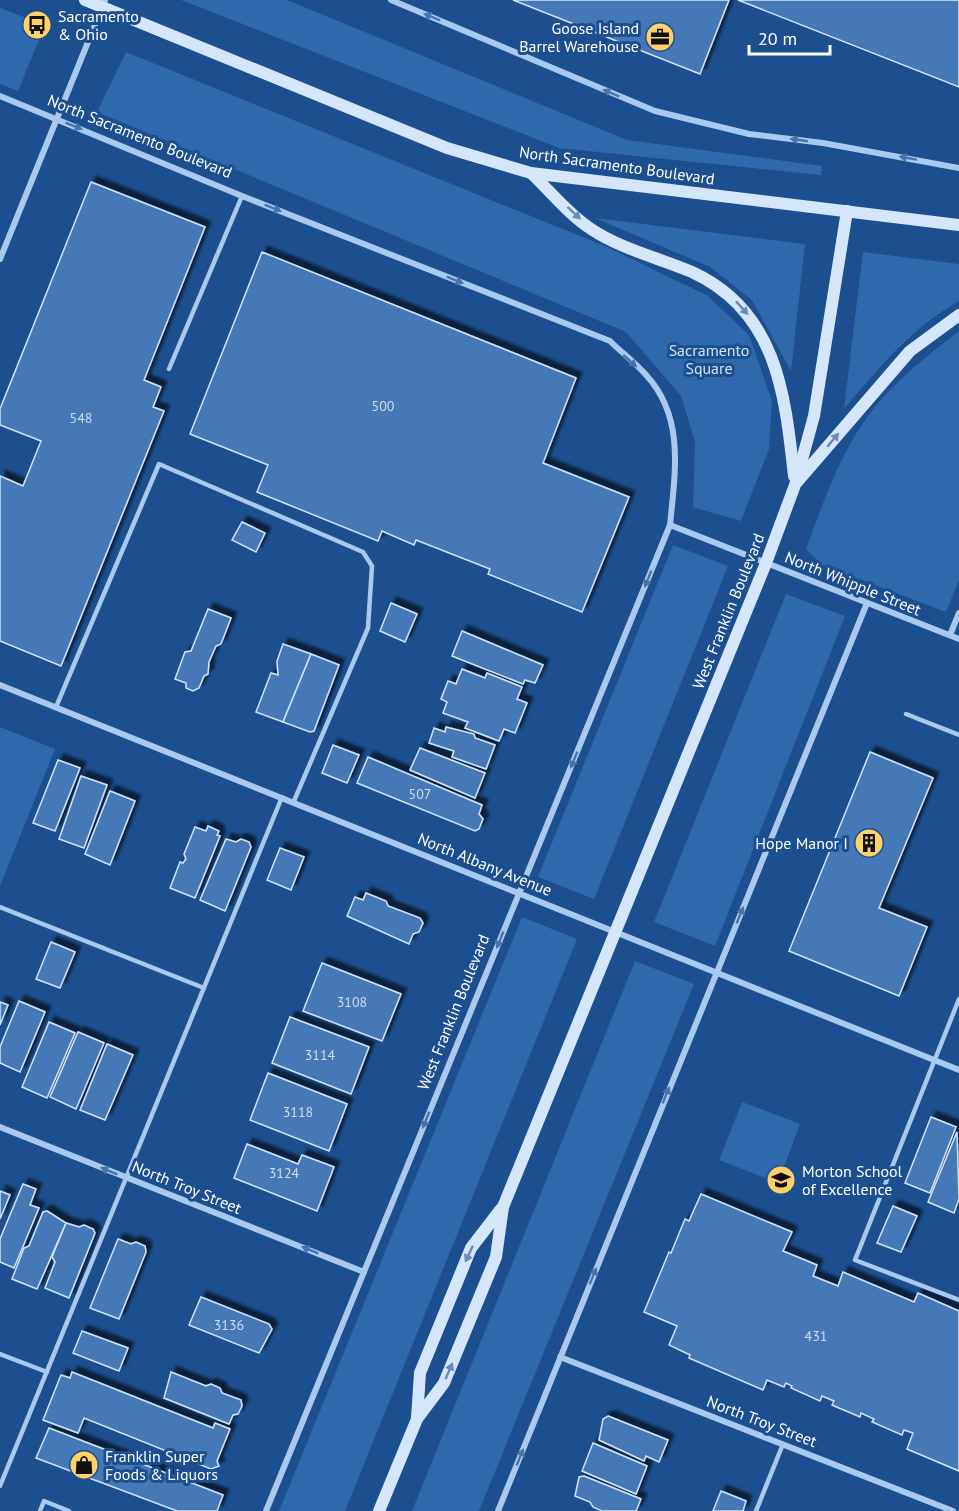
<svg xmlns="http://www.w3.org/2000/svg" width="959" height="1511" font-family="'PT Sans',sans-serif">
<style>
.green{fill:#2e69ad}
.building{fill:#4478b7;stroke:#cfe3fa;stroke-width:1.5;filter:url(#shadow)}
.lines{fill:none;stroke-linecap:round;stroke-linejoin:round}
.lane{stroke:#a9c9ee;stroke-width:4.5}
.street{stroke:#a9c9ee;stroke-width:6}
.secondary{stroke:#d6e6fa;stroke-width:12}
.oneway{fill:#4674ac}
.oneway2{fill:#668bba}
.labels{text-anchor:middle;dominant-baseline:central;stroke-width:6;stroke-linejoin:round;paint-order:stroke}
.number-label{font-size:14px;fill:#d0dded}
.poi-label{font-size:16px;fill:#fff;stroke:#1b4f8f;text-anchor:start}
.street-label{font-size:16px;fill:#fff;stroke:#1b4f8f}
.park-label{font-size:16px;fill:#cfe3fa;stroke:#1b4f8f}
</style>
<defs>
<filter id="shadow"><feDropShadow dx="5.5" dy="-5.5" stdDeviation="1.5" flood-color="#0009"/></filter>
</defs>
<rect width="100%" height="100%" fill="#1b4f8f"/>
<g class="green">
<path d="M 181,0 L 287,0 L 627,140 L 822,166 L 821,175 L 559,148 Z"/>
<path d="M 0,8 L 45,25 L 18,91 L 0,84 Z"/>
<path d="M 126,52 L 607,247 L 708,296 L 749,335 L 772,401 L 769,449 L 741,521 L 693,507 L 695,442 L 681,396 L 626,332 L 97,112 Z"/>
<path d="M 595,218 L 805,244 L 791,371 L 752,300 L 710,267 Z"/>
<path d="M 863,252 L 959,264 L 959,301 C 911,328 879,368 844,409 Z"/>
<path d="M 959,331 L 959,580 L 946,612 L 822,565 L 806,549 C 823,504 839,455 868,416 C 892,383 927,356 959,331 Z"/>
<path d="M 673,545 L 728,566 L 594,899 L 538,877 Z"/>
<path d="M 786,594 L 845,616 L 715,946 L 654,922 Z"/>
<path d="M 0,727 L 55,749 L 0,886 Z"/>
<path d="M 522,917 L 577,939 L 345,1511 L 279,1511 Z"/>
<path d="M 635,961 L 694,984 L 479,1511 L 412,1511 Z"/>
<path d="M 742,1102 L 800,1124 L 778,1183 L 719,1160 Z"/>
</g>
<g class="building">
<path d="M 513,0 L 729,0 L 700,74 Z"/>
<path d="M 738,0 L 959,0 L 959,87 Z"/>
<path d="M 91,182 L 205,227 L 144,380 L 161,387 L 153,407 L 164,411 L 61,666 L 0,641 L 0,476 L 23,486 L 41,441 L 0,425 L 0,409 Z"/>
<path d="M 262,252 L 576,378 L 543,463 L 629,497 L 582,612 L 488,574 L 490,569 L 416,540 L 414,545 L 382,531 L 378,541 L 257,492 L 268,465 L 190,434 Z"/>
<path d="M 242,522 L 265,533 L 256,552 L 232,540 Z"/>
<path d="M 391,603 L 417,614 L 405,642 L 380,631 Z"/>
<path d="M 208,609 L 231,618 L 221,644 L 216,646 L 209,662 L 208,674 L 204,676 L 199,688 L 193,691 L 186,688 L 186,683 L 175,679 L 185,652 L 191,651 Z"/>
<path d="M 462,631 L 543,665 L 535,683 L 525,680 L 523,684 L 452,656 Z"/>
<path d="M 283,644 L 311,654 L 283,722 L 256,712 L 271,673 L 278,675 L 277,661 Z"/>
<path d="M 311,654 L 339,665 L 314,731 L 310,732 L 283,722 Z"/>
<path d="M 462,669 L 485,678 L 487,673 L 522,687 L 517,699 L 527,703 L 515,733 L 504,729 L 499,741 L 465,728 L 468,722 L 443,713 L 447,702 L 441,699 L 448,681 L 456,684 Z"/>
<path d="M 446,727 L 474,734 L 475,738 L 495,745 L 486,769 L 452,757 L 454,751 L 429,743 L 434,728 L 445,732 Z"/>
<path d="M 333,745 L 359,755 L 347,783 L 322,773 Z"/>
<path d="M 420,748 L 485,773 L 475,798 L 410,770 Z"/>
<path d="M 870,752 L 933,778 L 879,908 L 927,927 L 899,996 L 789,951 Z"/>
<path d="M 368,757 L 482,805 L 479,814 L 483,819 L 479,829 L 475,831 L 357,783 Z"/>
<path d="M 58,760 L 80,768 L 55,831 L 33,823 Z"/>
<path d="M 81,776 L 107,785 L 84,848 L 59,839 Z"/>
<path d="M 110,791 L 135,801 L 110,865 L 85,854 Z"/>
<path d="M 208,826 L 219,831 L 217,835 L 220,836 L 195,898 L 170,888 L 180,862 L 183,863 L 186,859 L 184,854 L 195,827 L 206,831 Z"/>
<path d="M 226,839 L 236,842 L 241,839 L 249,842 L 251,847 L 225,911 L 200,900 Z"/>
<path d="M 280,848 L 304,857 L 291,890 L 267,880 Z"/>
<path d="M 366,893 L 386,901 L 388,906 L 420,918 L 423,923 L 419,932 L 413,934 L 409,944 L 347,916 L 355,897 L 363,900 Z"/>
<path d="M 51,942 L 75,952 L 60,988 L 36,979 Z"/>
<path d="M 322,963 L 401,994 L 382,1041 L 303,1011 Z"/>
<path d="M 19,1001 L 45,1012 L 20,1072 L 0,1063 L 0,1047 Z"/>
<path d="M 0,1002 L 8,1005 L 0,1025 Z"/>
<path d="M 290,1017 L 369,1047 L 351,1094 L 272,1063 Z"/>
<path d="M 49,1022 L 75,1033 L 47,1098 L 22,1087 Z"/>
<path d="M 78,1032 L 104,1043 L 76,1109 L 50,1097 Z"/>
<path d="M 107,1044 L 133,1055 L 105,1120 L 80,1110 Z"/>
<path d="M 268,1073 L 347,1104 L 329,1151 L 250,1120 Z"/>
<path d="M 931,1117 L 956,1127 L 930,1193 L 905,1183 Z"/>
<path d="M 957,1132 L 959,1199 L 954,1213 L 928,1202 Z"/>
<path d="M 247,1144 L 298,1164 L 302,1155 L 334,1167 L 317,1211 L 234,1178 Z"/>
<path d="M 23,1184 L 36,1189 L 30,1205 L 39,1208 L 14,1268 L 0,1262 L 0,1239 Z"/>
<path d="M 0,1191 L 10,1195 L 0,1219 Z"/>
<path d="M 701,1194 L 792,1232 L 783,1251 L 817,1265 L 813,1276 L 838,1286 L 843,1272 L 914,1302 L 918,1293 L 959,1311 L 959,1471 L 907,1449 L 913,1433 L 904,1430 L 902,1435 L 872,1422 L 874,1419 L 861,1413 L 860,1417 L 832,1405 L 834,1401 L 822,1396 L 820,1401 L 791,1388 L 792,1386 L 786,1383 L 784,1387 L 767,1380 L 763,1390 L 689,1358 L 690,1355 L 669,1345 L 677,1326 L 644,1312 L 669,1252 L 671,1253 L 685,1219 L 689,1221 Z"/>
<path d="M 893,1206 L 917,1216 L 901,1252 L 877,1243 Z"/>
<path d="M 47,1211 L 66,1223 L 37,1289 L 12,1279 L 24,1248 L 29,1246 L 43,1212 Z"/>
<path d="M 66,1223 L 79,1227 L 84,1225 L 93,1229 L 95,1233 L 69,1298 L 45,1288 L 55,1262 L 52,1257 Z"/>
<path d="M 118,1239 L 131,1244 L 136,1242 L 145,1246 L 146,1252 L 119,1319 L 90,1308 Z"/>
<path d="M 201,1297 L 269,1324 L 272,1329 L 259,1353 L 189,1325 Z"/>
<path d="M 82,1331 L 128,1348 L 119,1371 L 73,1353 Z"/>
<path d="M 72,1372 L 213,1428 L 215,1423 L 230,1429 L 217,1461 L 219,1466 L 211,1469 L 84,1418 L 78,1433 L 43,1420 L 61,1375 L 70,1378 Z"/>
<path d="M 171,1372 L 206,1386 L 211,1384 L 220,1388 L 222,1393 L 241,1400 L 242,1406 L 238,1414 L 233,1415 L 229,1424 L 164,1398 Z"/>
<path d="M 608,1416 L 668,1440 L 659,1462 L 646,1456 L 644,1461 L 599,1440 L 603,1419 Z"/>
<path d="M 49,1428 L 223,1495 L 217,1511 L 177,1511 L 36,1458 Z"/>
<path d="M 593,1443 L 647,1466 L 636,1494 L 582,1471 Z"/>
<path d="M 584,1476 L 641,1499 L 636,1511 L 602,1511 L 593,1507 L 590,1502 L 575,1496 L 579,1477 Z"/>
<path d="M 721,1491 L 746,1501 L 743,1511 L 713,1511 Z"/>
</g>
<g class="lines">
<g class="lane">
<path d="M 169,369 L 242,196"/>
<path d="M 56,707 L 159,464 L 363,552 L 372,566 L 368,628 L 294,801"/>
<path d="M 906,714 L 959,735"/>
<path d="M 0,907 L 204,988"/>
<path d="M 959,999 L 855,1260 L 959,1300"/>
<path d="M 0,1354 L 47,1372"/>
<path d="M 0,1486 L 282,797"/>
<path d="M 40,1511 L 44,1501 L 69,1511"/>
<path d="M 756,1511 L 783,1444"/>
</g>
<g class="street">
<path d="M 391,0 L 655,111 L 749,134 L 823,143 L 959,168"/>
<path d="M 0,96 L 242,196 L 610,341 C 622,353 636,363 647,376 C 685,418 675,473 670,525 L 266,1511"/>
<path d="M 0,259 L 105,0"/>
<path d="M 670,525 L 959,639"/>
<path d="M 950,635 L 959,613"/>
<path d="M 0,685 L 959,1070"/>
<path d="M 0,1127 L 364,1272"/>
<path d="M 560,1357 L 953,1511"/>
<path d="M 498,1511 L 867,603"/>
</g>
<g class="secondary">
<path d="M 85,0 L 447,148 L 531,173 L 959,225"/>
<path d="M 531,173 C 550,191 569,215 591,229 C 621,249 659,258 692,272 C 777,311 785,394 794,476"/>
<path d="M 797,482 L 910,351 L 959,315"/>
<path d="M 417,1418 L 420,1373 L 471,1248 L 501,1209"/>
<path d="M 379,1511 L 417,1419 L 444,1383 L 496,1257 L 503,1207 L 766,563 L 795,485 L 814,416 L 847,211"/>
</g>
</g>
<defs><path id="oneway-solid" d="M-6-.8H1V-3.2L6.5 0L1 3.2V.8H-6Z" transform="scale(1.5)"/></defs>
<g class="oneway">
<use href="#oneway-solid" transform="translate(432 17) rotate(-157)"/>
<use href="#oneway-solid" transform="translate(611 93) rotate(-157)"/>
<use href="#oneway-solid" transform="translate(74 126) rotate(22)"/>
<use href="#oneway-solid" transform="translate(799 140) rotate(-172)"/>
<use href="#oneway-solid" transform="translate(908 158) rotate(-170)"/>
<use href="#oneway-solid" transform="translate(273 208) rotate(22)"/>
<use href="#oneway-solid" transform="translate(455 280) rotate(22)"/>
<use href="#oneway-solid" transform="translate(630 361) rotate(42)"/>
<use href="#oneway-solid" transform="translate(648 579) rotate(112)"/>
<use href="#oneway-solid" transform="translate(574 760) rotate(112)"/>
<use href="#oneway-solid" transform="translate(740 915) rotate(-68)"/>
<use href="#oneway-solid" transform="translate(500 940) rotate(112)"/>
<use href="#oneway-solid" transform="translate(666 1095) rotate(-68)"/>
<use href="#oneway-solid" transform="translate(426 1120) rotate(112)"/>
<use href="#oneway-solid" transform="translate(109 1171) rotate(-158)"/>
<use href="#oneway-solid" transform="translate(310 1250) rotate(-158)"/>
<use href="#oneway-solid" transform="translate(593 1276) rotate(-68)"/>
<use href="#oneway-solid" transform="translate(520 1457) rotate(-68)"/>
</g>
<g class="oneway2">
<use href="#oneway-solid" transform="translate(574 213) rotate(43)"/>
<use href="#oneway-solid" transform="translate(742 308) rotate(48)"/>
<use href="#oneway-solid" transform="translate(833 440) rotate(-50)"/>
<use href="#oneway-solid" transform="translate(469 1254) rotate(115)"/>
<use href="#oneway-solid" transform="translate(449 1371) rotate(-67)"/>
</g>
<defs>
<g id="bus-disc" transform="scale(1.5)"><circle r="9.5" fill="#ffd166" stroke="#1b4f8f"/><path d="M-5-6H5V4H4V6H2V4H-2V6H-4V4H-5ZM-3.5-4V0h7V-4ZM-3.5 1.2v1.5H-2V1.2ZM2 1.2v1.5H3.5V1.2Z" fill="#111"/></g>
<g id="office-disc" transform="scale(1.5)"><circle r="9.5" fill="#ffd166" stroke="#1b4f8f"/><path d="M-6-3h4V-5.5h4V-3h4V5H-6ZM-1-4.5V-3h2v-1.5ZM-6 0V1H6V0Z" fill="#111"/></g>
<g id="building-disc" transform="scale(1.5)"><circle r="9.5" fill="#ffd166" stroke="#1b4f8f"/><path d="M-4-6H4V6H1V3H-1V6H-4ZM-2.5-4.3h1.7v1.8h-1.7ZM.8-4.3h1.7v1.8H.8ZM-2.5-1h1.7V.8h-1.7ZM.8-1h1.7V.8H.8Z" fill="#111"/></g>
<g id="school-disc" transform="scale(1.5)"><circle r="9.5" fill="#ffd166" stroke="#1b4f8f"/><path d="M0-5L7-2L0 1L-7-2ZM-4 1L0 2.5L4 1V4Q0 6-4 4Z" fill="#111"/></g>
<g id="shop-disc" transform="scale(1.5)"><circle r="9.5" fill="#ffd166" stroke="#1b4f8f"/><path d="M-5-2.5h2.3a2.7 3.5 0 0 1 5.4 0H5L5.5 6h-11ZM-1.5-2.5h3a1.5 2.3 0 0 0-3 0Z" fill="#111"/></g>
</defs>
<g fill-rule="evenodd">
<use href="#bus-disc" x="37" y="25"/>
<use href="#office-disc" x="660" y="37"/>
<use href="#building-disc" x="869" y="843"/>
<use href="#school-disc" x="781" y="1180"/>
<use href="#shop-disc" x="84" y="1465"/>
</g>
<g class="labels">
<g class="number-label">
<text x="383" y="406">500</text>
<text x="81" y="418">548</text>
<text x="420" y="794">507</text>
<text x="352" y="1002">3108</text>
<text x="320" y="1055">3114</text>
<text x="298" y="1112">3118</text>
<text x="284" y="1173">3124</text>
<text x="229" y="1325">3136</text>
<text x="816" y="1336">431</text>
</g>
<g class="poi-label">
<text x="58" y="16">Sacramento<tspan x="58" dy="18">&amp; Ohio</tspan></text>
<text x="639" y="28" text-anchor="end">Goose Island<tspan x="639" dy="18">Barrel Warehouse</tspan></text>
<text x="848" y="843" text-anchor="end">Hope Manor I</text>
<text x="802" y="1171">Morton School<tspan x="802" dy="18">of Excellence</tspan></text>
<text x="105" y="1456">Franklin Super<tspan x="105" dy="18">Foods &amp; Liquors</tspan></text>
</g>
<g class="street-label">
<text transform="translate(140 136) rotate(22)">North Sacramento Boulevard</text>
<text transform="translate(617 165) rotate(8)">North Sacramento Boulevard</text>
<text transform="translate(853 583) rotate(22)">North Whipple Street</text>
<text transform="translate(728 611) rotate(-68)">West Franklin Boulevard</text>
<text transform="translate(485 864) rotate(22)">North Albany Avenue</text>
<text transform="translate(453 1012) rotate(-68)">West Franklin Boulevard</text>
<text transform="translate(187 1187) rotate(22)">North Troy Street</text>
<text transform="translate(762 1421) rotate(21)">North Troy Street</text>
</g>
<g class="park-label">
<text x="709" y="350">Sacramento<tspan x="709" dy="18">Square</tspan></text>
</g>
</g>
<path d="M749 45v9h81v-9" fill="none" stroke="#ffffff" stroke-width="3"/>
<text x="758" y="45" font-size="18" fill="#ffffff" stroke="#1b4f8f" stroke-width="4.5" paint-order="stroke">20 m</text>
</svg>
